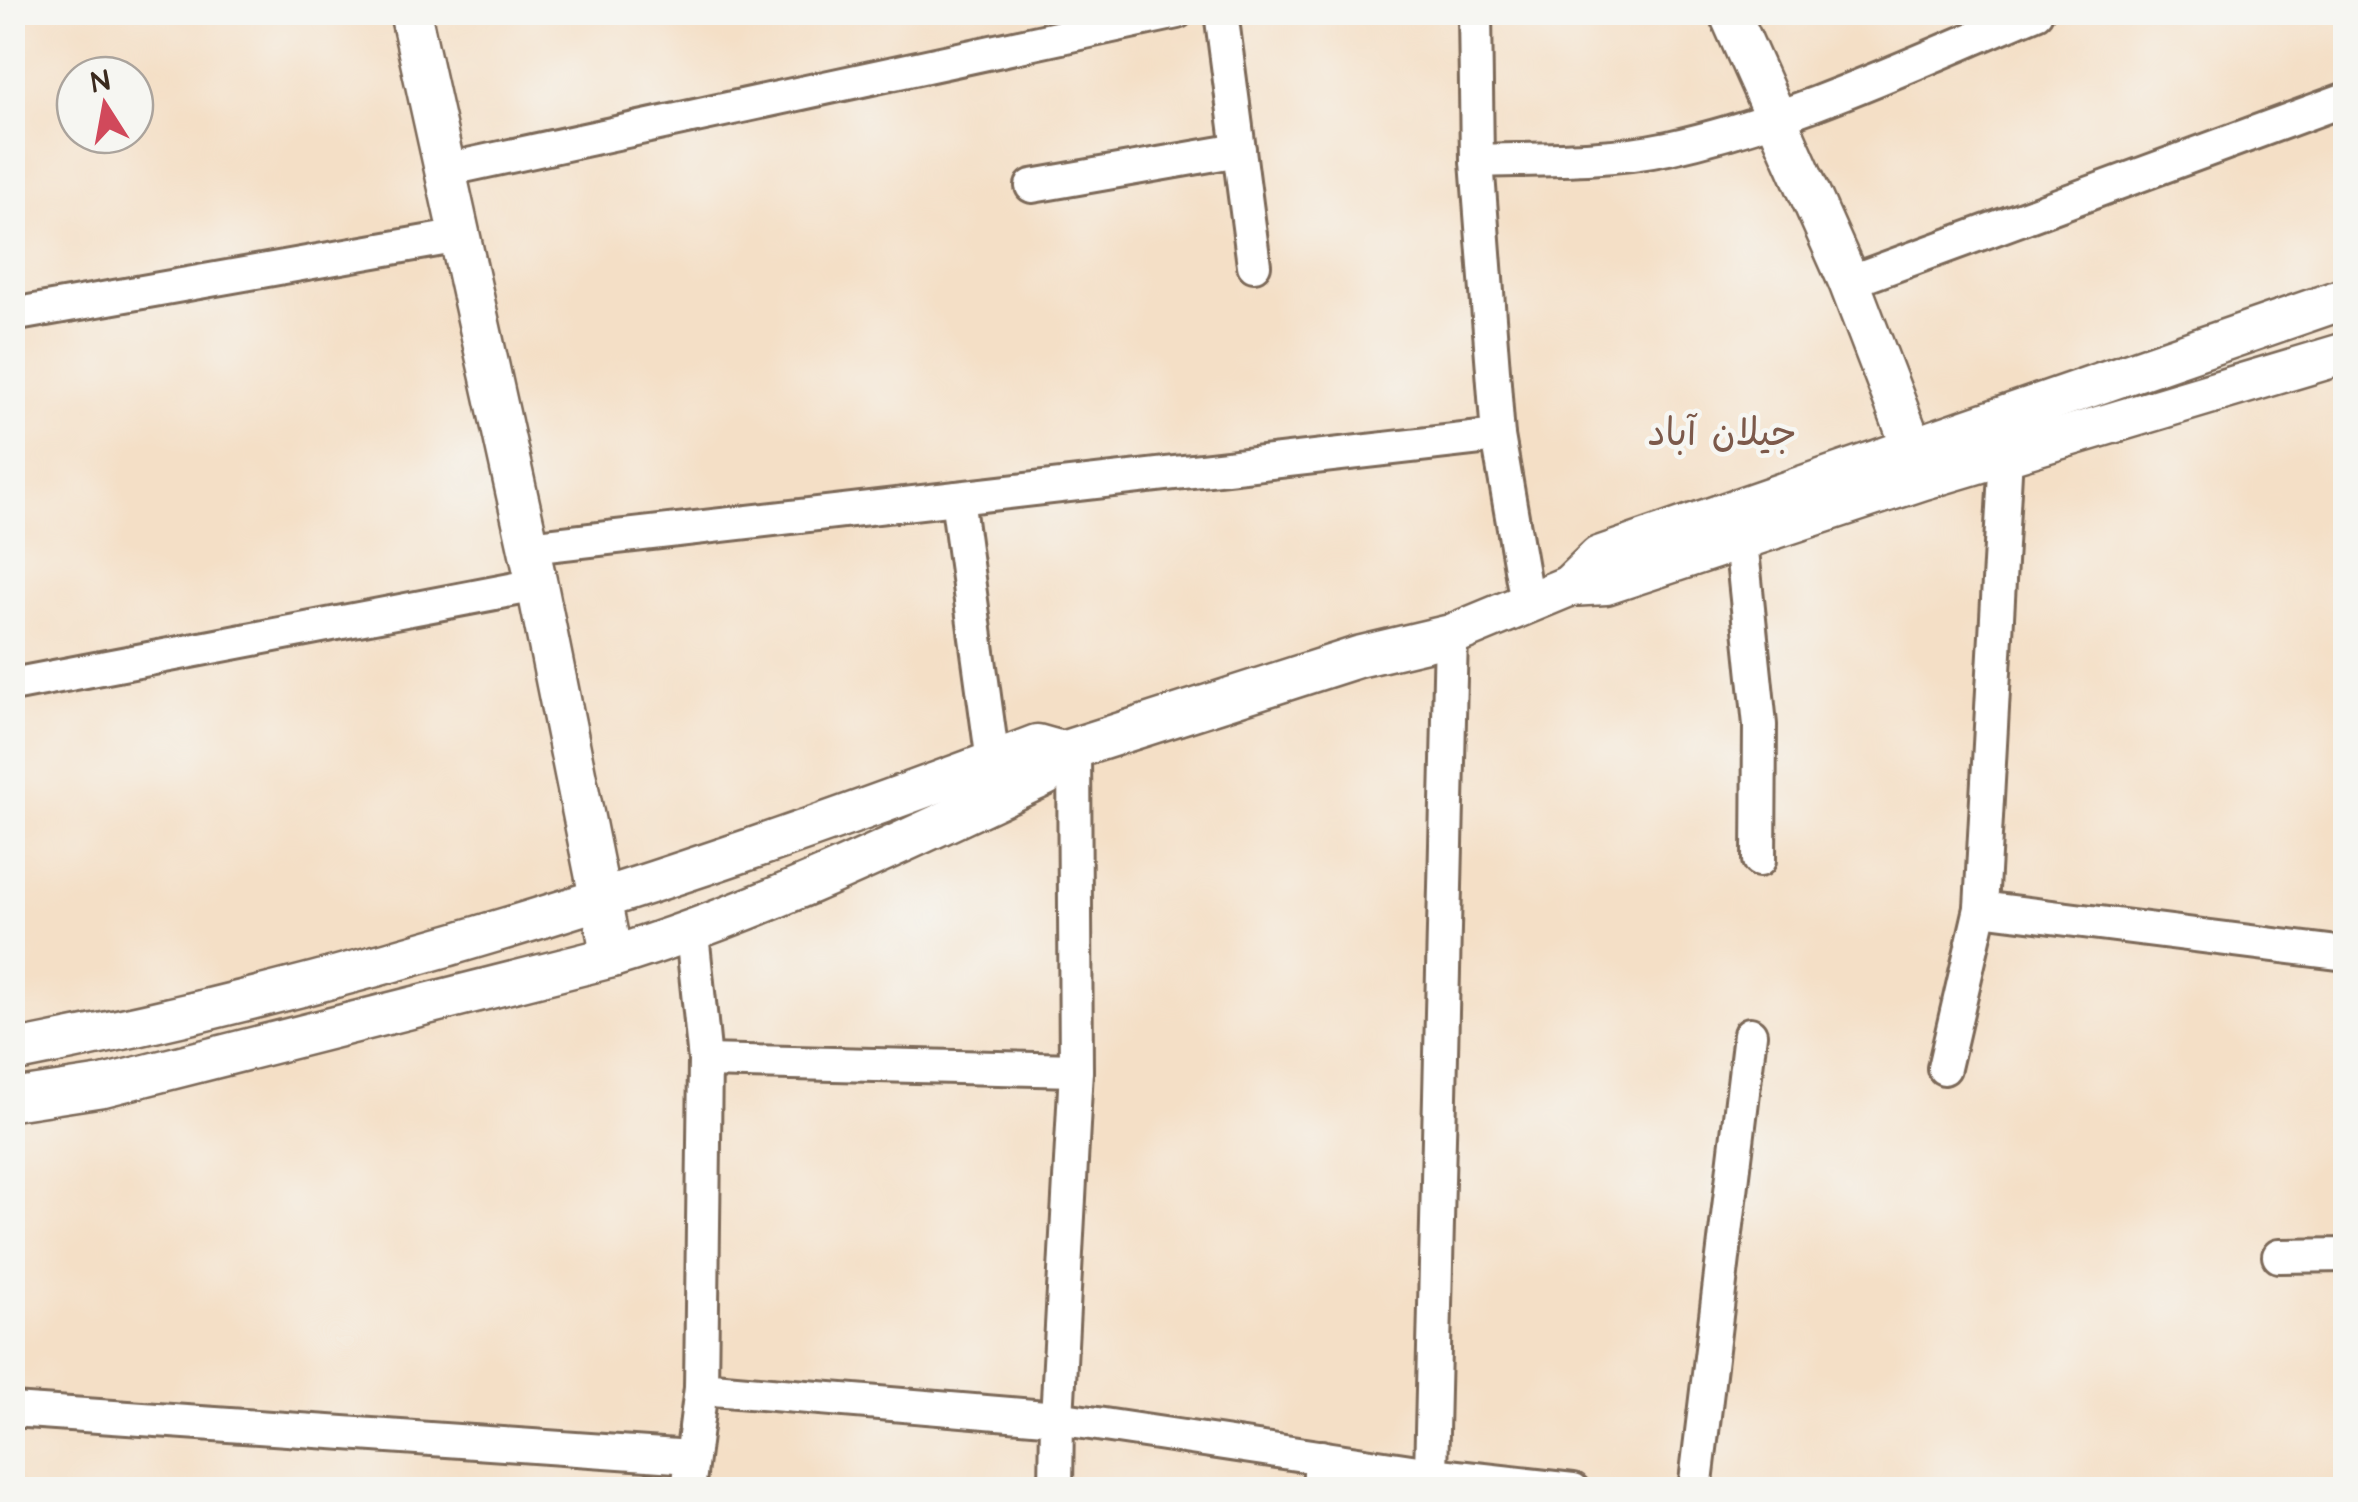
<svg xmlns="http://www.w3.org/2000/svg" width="2358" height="1502" font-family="'Architects Daughter','Playpen Sans Arabic',sans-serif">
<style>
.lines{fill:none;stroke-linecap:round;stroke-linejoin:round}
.minor-casing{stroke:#7c6959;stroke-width:38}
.tertiary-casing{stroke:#7c6959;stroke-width:45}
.minor{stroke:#fff;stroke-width:32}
.tertiary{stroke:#fff;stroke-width:40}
.labels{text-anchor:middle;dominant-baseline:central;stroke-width:9;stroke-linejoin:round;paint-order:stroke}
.quarter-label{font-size:38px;fill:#7c594a;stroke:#f6f6f2}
</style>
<rect width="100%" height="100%" fill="#f6f6f2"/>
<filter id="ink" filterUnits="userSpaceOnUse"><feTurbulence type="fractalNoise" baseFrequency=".01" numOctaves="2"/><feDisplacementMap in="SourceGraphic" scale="20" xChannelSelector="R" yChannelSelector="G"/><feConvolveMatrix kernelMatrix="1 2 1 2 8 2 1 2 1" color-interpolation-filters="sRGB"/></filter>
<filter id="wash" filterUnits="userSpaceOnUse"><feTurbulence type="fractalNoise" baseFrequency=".0048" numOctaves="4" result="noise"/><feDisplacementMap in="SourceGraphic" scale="40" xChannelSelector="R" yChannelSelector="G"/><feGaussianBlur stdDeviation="2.25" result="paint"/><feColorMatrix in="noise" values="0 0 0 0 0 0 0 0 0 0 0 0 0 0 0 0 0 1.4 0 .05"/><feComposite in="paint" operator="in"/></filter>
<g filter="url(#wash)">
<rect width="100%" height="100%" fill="#f4dfc6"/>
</g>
<g filter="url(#ink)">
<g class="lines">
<g class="minor-casing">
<g id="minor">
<path d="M 1221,12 L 1254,265"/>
<path d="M 1475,12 L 1477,161 L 1498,436 L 1527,603"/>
<path d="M 1477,161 C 1540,159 1606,161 1668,148 C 1796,120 1915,62 2036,12"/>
<path d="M 445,170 L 1177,12"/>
<path d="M 1032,186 L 1239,150"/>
<path d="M 1849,282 L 2346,99"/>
<path d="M 12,315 L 460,236"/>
<path d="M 957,498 L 993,762"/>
<path d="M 1741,541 L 1760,725 L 1759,860"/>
<path d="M 529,547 L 1498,436"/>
<path d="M 12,685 L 537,585"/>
<path d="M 1981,908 L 2346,954"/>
<path d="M 705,1061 L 1076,1070"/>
<path d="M 1944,1068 L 1981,908 L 2006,454"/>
<path d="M 2279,1256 L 2346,1255"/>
<path d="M 701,1388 L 1057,1418 L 1431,1474 L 1573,1490"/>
<path d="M 12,1410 L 691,1457"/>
<path d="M 1431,1474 L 1451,635"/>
<path d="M 688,1490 L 701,1388 L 705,1061 L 692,933"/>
<path d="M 1056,1490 L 1057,1418 L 1076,1070 L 1074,748"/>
<path d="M 1319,1490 L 1321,1457"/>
<path d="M 1695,1490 L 1750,1034"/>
</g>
</g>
<g class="tertiary-casing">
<g id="tertiary">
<path d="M 410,12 L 537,585 L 612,957"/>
<path d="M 1729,12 L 1849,282 L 1921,470"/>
<path d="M 1569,586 L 1599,557 L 2346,298"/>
<path d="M 12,1052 C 363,984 704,872 1037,745 L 1062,752 L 1358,657 L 1451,635 L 1569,586 L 1606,584 L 1924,479 L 2346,353"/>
<path d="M 12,1100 L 103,1086 L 612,957 C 762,911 903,842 1044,776 L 1062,752"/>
</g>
</g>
<use href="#minor" class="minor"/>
<use href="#tertiary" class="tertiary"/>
</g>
</g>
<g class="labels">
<g class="quarter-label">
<text x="1722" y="434">جیلان آباد</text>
</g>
</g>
<rect width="2358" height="1502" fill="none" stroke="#f6f6f2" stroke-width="50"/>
<g transform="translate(105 105) rotate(349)"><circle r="48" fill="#f6f6f2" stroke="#aba49d" stroke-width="2.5"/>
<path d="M0-8L18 38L0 25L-18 38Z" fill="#d1495b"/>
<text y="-15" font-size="28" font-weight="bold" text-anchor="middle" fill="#3b2a1e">N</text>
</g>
</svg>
